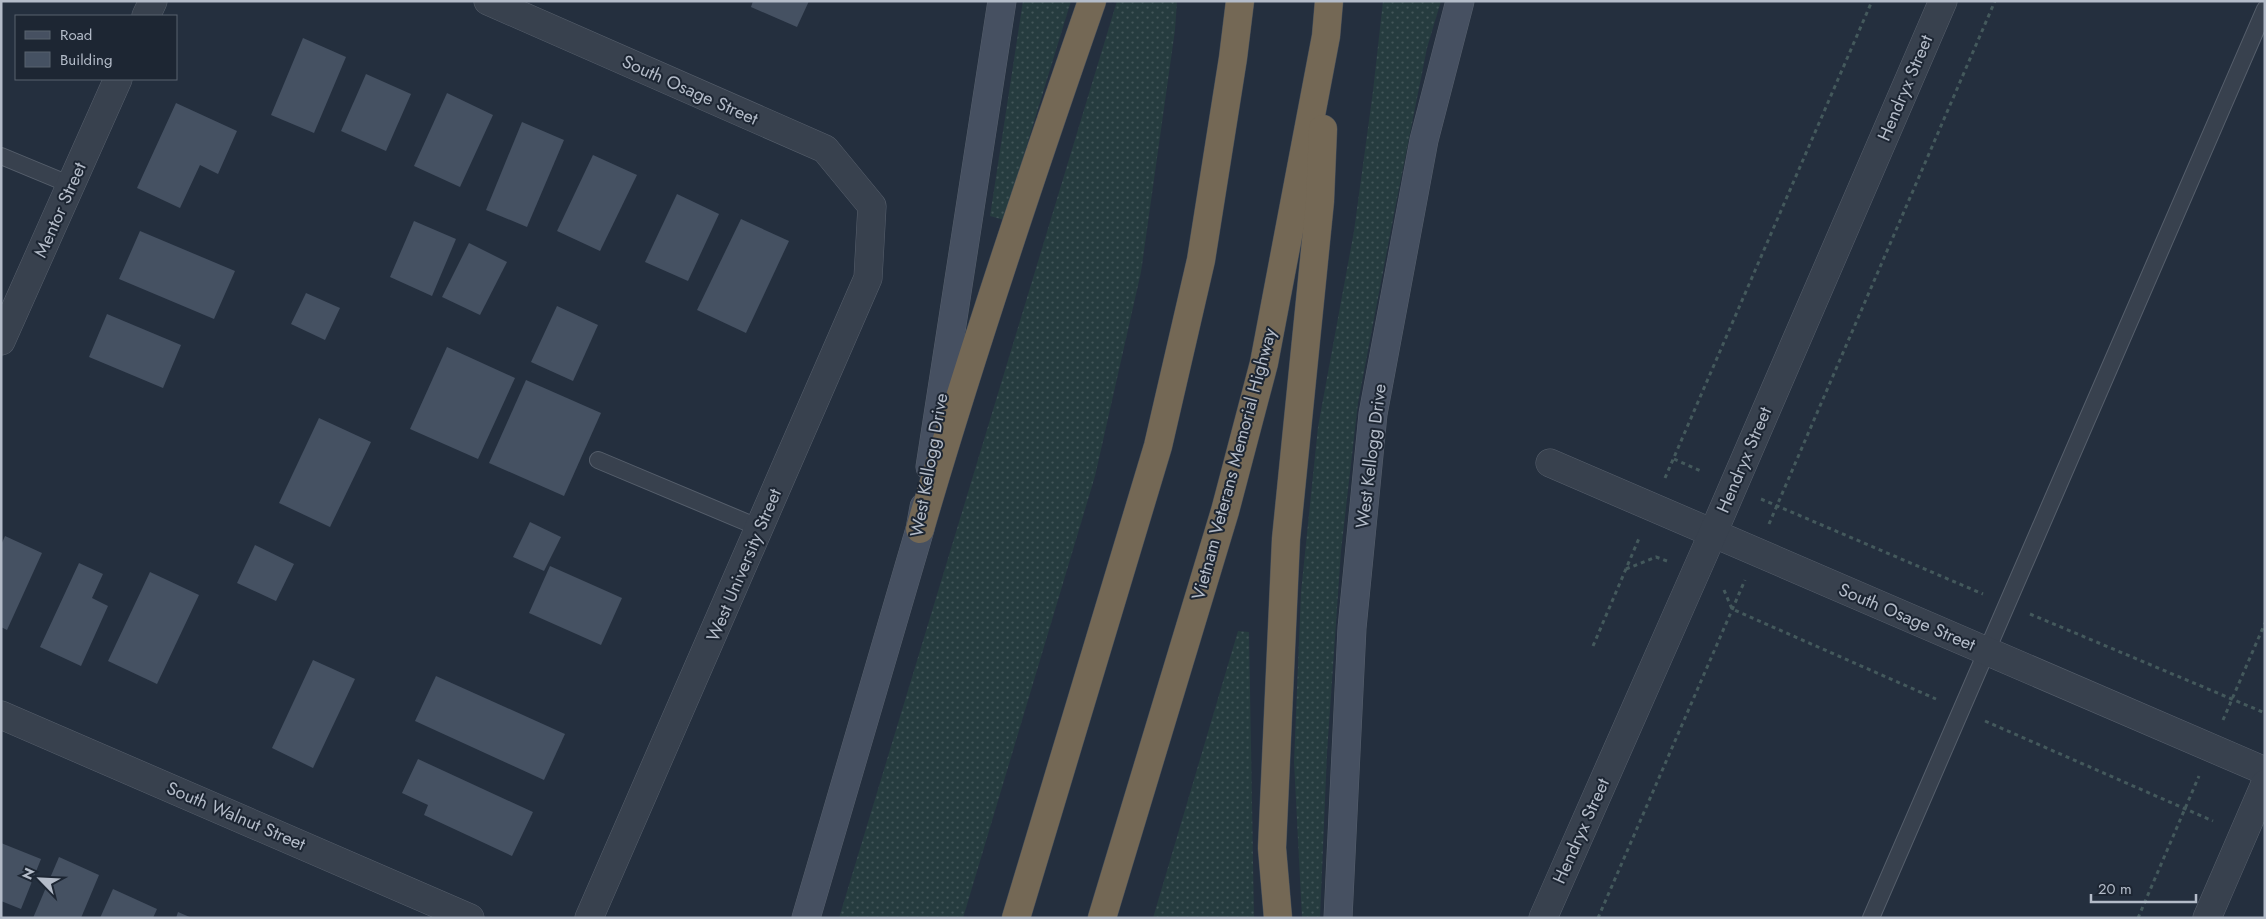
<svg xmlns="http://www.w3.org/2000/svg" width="2266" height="919" font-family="Jost,sans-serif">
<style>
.grass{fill:url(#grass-dots)}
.building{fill:#455162}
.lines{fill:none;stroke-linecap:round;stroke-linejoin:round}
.lane-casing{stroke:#565f6c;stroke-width:18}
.street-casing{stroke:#565f6c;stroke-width:29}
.secondary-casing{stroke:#565f6c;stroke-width:29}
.highway-casing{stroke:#434c59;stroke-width:29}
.path{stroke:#44595c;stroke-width:3;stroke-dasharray:4 4;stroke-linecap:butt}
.lane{stroke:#38414e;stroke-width:16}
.street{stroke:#38414e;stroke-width:28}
.secondary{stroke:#465061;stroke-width:28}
.highway{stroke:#746855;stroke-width:28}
.labels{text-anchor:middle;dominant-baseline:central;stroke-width:4;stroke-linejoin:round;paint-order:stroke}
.street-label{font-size:18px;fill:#b4bcc9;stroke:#1d2633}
</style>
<defs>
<pattern id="grass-dots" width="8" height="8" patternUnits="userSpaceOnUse" patternTransform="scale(1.25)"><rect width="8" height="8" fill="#263c3f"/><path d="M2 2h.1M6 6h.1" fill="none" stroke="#435659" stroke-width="1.8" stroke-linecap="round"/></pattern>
</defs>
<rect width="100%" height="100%" fill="#242f3e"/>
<g class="grass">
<path d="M 1023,1 L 1071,1 L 1004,220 L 990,216 Z"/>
<path d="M 1117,1 L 1177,1 L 1175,30 L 1141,272 L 1095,476 L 963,918 L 839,918 Z"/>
<path d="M 1383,1 L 1441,1 L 1427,48 L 1394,214 L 1358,403 L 1341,551 L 1327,753 L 1320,918 L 1302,918 L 1294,762 L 1301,592 L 1318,427 L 1354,231 L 1373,91 Z"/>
<path d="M 1238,631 L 1249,632 L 1254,918 L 1153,918 Z"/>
</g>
<g class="building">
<path d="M 753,1 L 809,1 L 797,27 L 751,7 Z"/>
<path d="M 303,38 L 346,57 L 314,133 L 271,115 Z"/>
<path d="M 366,74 L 411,94 L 386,151 L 341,131 Z"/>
<path d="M 447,93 L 493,115 L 460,187 L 414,166 Z"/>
<path d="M 176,103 L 237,131 L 218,174 L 200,165 L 180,208 L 137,188 Z"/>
<path d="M 522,122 L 564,140 L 527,227 L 486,210 Z"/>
<path d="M 593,155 L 637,175 L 600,251 L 557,231 Z"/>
<path d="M 677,194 L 719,214 L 688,281 L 645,262 Z"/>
<path d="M 741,219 L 789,241 L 746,333 L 697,310 Z"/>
<path d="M 414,221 L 456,239 L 432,296 L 390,277 Z"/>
<path d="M 140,231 L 235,271 L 214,319 L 119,279 Z"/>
<path d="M 469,243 L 507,262 L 480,315 L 442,297 Z"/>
<path d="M 306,293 L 340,308 L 325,340 L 291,324 Z"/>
<path d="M 557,306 L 598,325 L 573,381 L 531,362 Z"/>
<path d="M 107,314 L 181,345 L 163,388 L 89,357 Z"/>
<path d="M 447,347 L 515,378 L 478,459 L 410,429 Z"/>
<path d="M 526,380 L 601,413 L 564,496 L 489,463 Z"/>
<path d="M 319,418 L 371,442 L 330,527 L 279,503 Z"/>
<path d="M 530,522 L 561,537 L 544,571 L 513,557 Z"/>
<path d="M 5,536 L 42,553 L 7,630 L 1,627 L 1,545 Z"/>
<path d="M 255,545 L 294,564 L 276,601 L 237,583 Z"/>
<path d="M 79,563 L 103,574 L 92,598 L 108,606 L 81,666 L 40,647 Z"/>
<path d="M 550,566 L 622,598 L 601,645 L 529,613 Z"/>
<path d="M 150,572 L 199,595 L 157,684 L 108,661 Z"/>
<path d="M 313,660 L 355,679 L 313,768 L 272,748 Z"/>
<path d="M 436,676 L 565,734 L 544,780 L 415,721 Z"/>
<path d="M 418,759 L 533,812 L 512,856 L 424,815 L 428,805 L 402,793 Z"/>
<path d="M 1,843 L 41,859 L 21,909 L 1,901 Z"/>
<path d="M 59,857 L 99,875 L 81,918 L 33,918 Z"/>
<path d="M 113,889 L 157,909 L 153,918 L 100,918 Z"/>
<path d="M 178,912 L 192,918 L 176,918 Z"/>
</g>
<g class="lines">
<g class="lane-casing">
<g id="lane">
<path d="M 1,156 L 71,185"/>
<path d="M 598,460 L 760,528"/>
<path d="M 1871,918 L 2265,9"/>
</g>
</g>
<g class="street-casing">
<g id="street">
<path d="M 488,1 L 825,149 L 872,206 L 868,278 L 589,918"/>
<path d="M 146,16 L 153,1"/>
<path d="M 1,341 L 118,79"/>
<path d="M 1550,463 L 2265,771"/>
<path d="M 1,715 L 470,918"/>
<path d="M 1543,918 L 1713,533 L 1943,1"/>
<path d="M 2207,918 L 2265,784"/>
</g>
</g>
<g class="secondary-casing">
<g id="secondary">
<path d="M 930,467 L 1002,1"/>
<path d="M 806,918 L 920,529 L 924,507"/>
<path d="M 1338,918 L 1352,628 L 1373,414 L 1424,140 L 1460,1"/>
</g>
</g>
<g class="highway-casing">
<g id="highway">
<path d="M 920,529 C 972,351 1031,176 1092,1"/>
<path d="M 1016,918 L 1158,446 L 1201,260 L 1233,58 L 1240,1"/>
<path d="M 1102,918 L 1225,511 L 1264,363 L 1326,36 L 1329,1"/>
<path d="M 1278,918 L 1272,848 L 1286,539 L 1320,201 L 1323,129"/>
</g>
</g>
<g class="path">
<path d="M 1674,459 L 1703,472"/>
<path d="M 1665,478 L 1872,1"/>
<path d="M 1761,499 L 1983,594"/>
<path d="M 1769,524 L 1995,1"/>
<path d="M 1626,569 L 1656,557 L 1667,561"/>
<path d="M 1724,590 L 1732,609 L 1936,699"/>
<path d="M 2030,614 L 2265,713"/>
<path d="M 1593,646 L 1640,536"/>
<path d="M 2223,720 L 2265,623"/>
<path d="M 1985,721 L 2213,821"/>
<path d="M 1598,918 L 1745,580"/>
<path d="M 2138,918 L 2199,776"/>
</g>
<use href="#lane" class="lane"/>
<use href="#street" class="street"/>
<use href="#secondary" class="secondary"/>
<use href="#highway" class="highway"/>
</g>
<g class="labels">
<g class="street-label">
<text transform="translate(1905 88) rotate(-67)">Hendryx Street</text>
<text transform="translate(690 90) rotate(24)">South Osage Street</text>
<text transform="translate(60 210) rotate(-66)">Mentor Street</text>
<text transform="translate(1371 456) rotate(-83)">West Kellogg Drive</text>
<text transform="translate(1744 460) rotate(-67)">Hendryx Street</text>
<text transform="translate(1234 464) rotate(-75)">Vietnam Veterans Memorial Highway</text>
<text transform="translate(929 465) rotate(-80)">West Kellogg Drive</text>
<text transform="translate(744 565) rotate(-67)">West University Street</text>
<text transform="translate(1907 617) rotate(23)">South Osage Street</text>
<text transform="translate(236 816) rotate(23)">South Walnut Street</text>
<text transform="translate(1581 831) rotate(-66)">Hendryx Street</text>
</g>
</g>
<rect width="2266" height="919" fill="none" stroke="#b4bcc9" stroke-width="5"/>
<rect x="15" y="15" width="162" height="65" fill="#1d2633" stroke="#59626f"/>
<rect x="25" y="31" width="25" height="8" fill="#465061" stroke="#59626f"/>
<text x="60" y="40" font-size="15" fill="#b4bcc9">Road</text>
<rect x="25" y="52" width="25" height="15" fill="#455162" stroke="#59626f"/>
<text x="60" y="65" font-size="15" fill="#b4bcc9">Building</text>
<g transform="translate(40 879) rotate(294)" stroke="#1d2633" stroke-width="4" paint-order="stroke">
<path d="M0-4L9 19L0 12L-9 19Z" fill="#b4bcc9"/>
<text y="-8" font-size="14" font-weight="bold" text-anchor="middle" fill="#b4bcc9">N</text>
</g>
<path d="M2091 894v8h105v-8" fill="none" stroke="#b4bcc9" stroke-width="2.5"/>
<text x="2098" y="894" font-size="15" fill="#b4bcc9" stroke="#1d2633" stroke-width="4" paint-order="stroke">20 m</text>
</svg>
